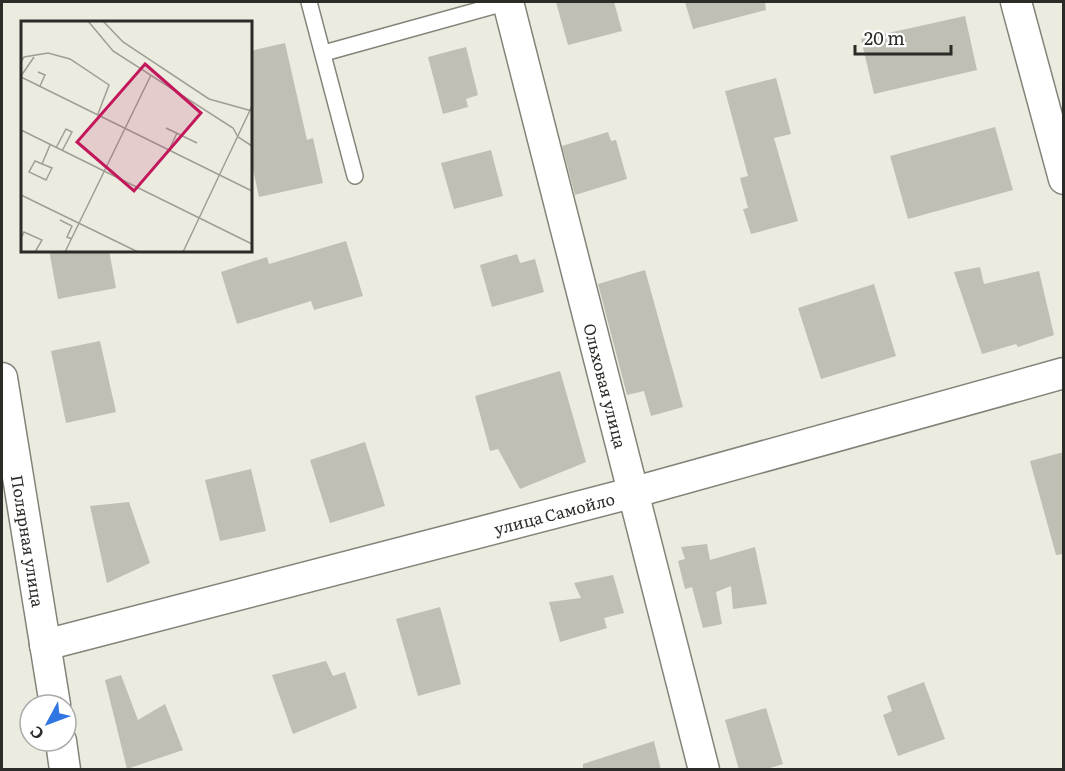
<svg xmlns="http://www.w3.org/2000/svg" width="1065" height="771" font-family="Literata,serif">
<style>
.building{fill:#bfbfb4}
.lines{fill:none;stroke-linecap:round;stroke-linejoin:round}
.lane-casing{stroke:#848379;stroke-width:18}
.street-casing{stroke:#848379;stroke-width:33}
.lane{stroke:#fff;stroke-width:15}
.street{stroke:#fff;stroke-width:30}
.labels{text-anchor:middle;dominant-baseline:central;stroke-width:6;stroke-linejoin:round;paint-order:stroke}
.street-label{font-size:16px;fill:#2b2b27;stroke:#fff}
.inset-road{fill:none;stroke:#9f9e96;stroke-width:1.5}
.view{fill:#c2185b;fill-opacity:0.15;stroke:#c2185b;stroke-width:3}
.inset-edge{fill:none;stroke:#2b2b27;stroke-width:3}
</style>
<rect width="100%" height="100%" fill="#ecebe0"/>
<g class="building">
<path d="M 556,2 L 614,2 L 622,31 L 568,45 Z"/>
<path d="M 685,2 L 765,2 L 766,10 L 693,29 Z"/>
<path d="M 965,16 L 977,70 L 874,94 L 861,39 Z"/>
<path d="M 285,43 L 307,140 L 313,138 L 323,183 L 259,197 L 250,156 L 250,51 Z"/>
<path d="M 466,47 L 478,95 L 466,99 L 468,107 L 443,114 L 428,57 Z"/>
<path d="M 776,78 L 791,134 L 774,138 L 798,221 L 751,234 L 743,209 L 748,208 L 740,178 L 748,176 L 725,91 Z"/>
<path d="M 995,127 L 1013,190 L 908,219 L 890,156 Z"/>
<path d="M 608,132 L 611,141 L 616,140 L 627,179 L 575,195 L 562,146 Z"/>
<path d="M 491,150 L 503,196 L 454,209 L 441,163 Z"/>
<path d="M 346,241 L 363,296 L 314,310 L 311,301 L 237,324 L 221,272 L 267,257 L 269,264 Z"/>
<path d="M 49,250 L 109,250 L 116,288 L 58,299 Z"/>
<path d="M 517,254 L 520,263 L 535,259 L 544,292 L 492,307 L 480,265 Z"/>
<path d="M 980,267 L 984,284 L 1039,271 L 1054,335 L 1018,347 L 1016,344 L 982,354 L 954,272 Z"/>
<path d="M 645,270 L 683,407 L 651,416 L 644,391 L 627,395 L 598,284 Z"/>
<path d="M 874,284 L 896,356 L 821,379 L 798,308 Z"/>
<path d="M 100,341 L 116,412 L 66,423 L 51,351 Z"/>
<path d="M 560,371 L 586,462 L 520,489 L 498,449 L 490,451 L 475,396 Z"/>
<path d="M 365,442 L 385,506 L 330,523 L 310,460 Z"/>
<path d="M 1064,452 L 1064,554 L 1056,555 L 1030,461 Z"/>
<path d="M 251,469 L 266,531 L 220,541 L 205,480 Z"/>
<path d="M 129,502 L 150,563 L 107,583 L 90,506 Z"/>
<path d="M 707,544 L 710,560 L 755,547 L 767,604 L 733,609 L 731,586 L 716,592 L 722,624 L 703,628 L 692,587 L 685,589 L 678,561 L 685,559 L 681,547 Z"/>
<path d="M 613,575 L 624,613 L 604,618 L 607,628 L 560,642 L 549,602 L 581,598 L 574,583 Z"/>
<path d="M 440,607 L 461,684 L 418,696 L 396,619 Z"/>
<path d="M 326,661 L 333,676 L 345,672 L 357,708 L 293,734 L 272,675 Z"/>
<path d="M 121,675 L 138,720 L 165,704 L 183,750 L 127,769 L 105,680 Z"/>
<path d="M 924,682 L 945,739 L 898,756 L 883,715 L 892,711 L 887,696 Z"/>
<path d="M 766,708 L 783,764 L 763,770 L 739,770 L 725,720 Z"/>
<path d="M 654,741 L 661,770 L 583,770 L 583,764 Z"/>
</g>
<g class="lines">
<g class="lane-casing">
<g id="lane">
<path d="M 309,2 L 355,176"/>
<path d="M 324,53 L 508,2"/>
</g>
</g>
<g class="street-casing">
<g id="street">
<path id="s1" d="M 508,2 L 704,770"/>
<path d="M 1016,2 L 1064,179"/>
<path id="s2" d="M 2,378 L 55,705"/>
<path id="s3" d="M 45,645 L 635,492 L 1064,373"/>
<path d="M 61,741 L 65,770"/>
</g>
</g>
<use href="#lane" class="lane"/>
<use href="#street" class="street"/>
</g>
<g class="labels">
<g class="street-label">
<text stroke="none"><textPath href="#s1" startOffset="396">Ольховая улица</textPath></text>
<text stroke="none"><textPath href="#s3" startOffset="526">улица Самойло</textPath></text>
<text stroke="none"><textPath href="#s2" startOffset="165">Полярная улица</textPath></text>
</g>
</g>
<g transform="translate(21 21)">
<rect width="231" height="231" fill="#ecebe0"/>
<path class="inset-road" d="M 67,0 L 92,30 L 212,107 L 217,116 L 231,125M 82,0 L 102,21 L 188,78 L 231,90M 0,41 L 3,36 L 27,32 L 49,38 L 88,64 L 77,93M 17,51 L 24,54 L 19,65M 0,55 L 13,36M 0,56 L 231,170M 145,107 L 176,122M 0,109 L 231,223M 35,127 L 45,108 L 51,111 L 41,130M 148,129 L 156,112M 14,140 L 31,147 L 25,159 L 8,151 ZM 21,143 L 29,124M 0,174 L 117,231M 39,199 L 51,205 L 46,216 L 51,218M 0,217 L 3,211 L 21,219 L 14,231M 44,231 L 130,54M 162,231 L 231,85"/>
<path class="view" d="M 124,43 L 180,92 L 113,170 L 56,121 Z"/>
<rect width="231" height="231" class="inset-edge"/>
</g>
<rect width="1065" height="771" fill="none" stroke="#2b2b27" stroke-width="6"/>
<g transform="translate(48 723) rotate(229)"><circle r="28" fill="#ffffff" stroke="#aaaaa9" stroke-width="1.5"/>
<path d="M0-4.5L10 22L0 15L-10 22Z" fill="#3175e2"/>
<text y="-9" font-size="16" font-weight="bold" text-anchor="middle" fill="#2b2b27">С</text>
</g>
<path d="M855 45v9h96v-9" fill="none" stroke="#2b2b27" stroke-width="3"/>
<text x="864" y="45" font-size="18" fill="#2b2b27" stroke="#ffffff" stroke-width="4.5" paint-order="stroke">20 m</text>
</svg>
